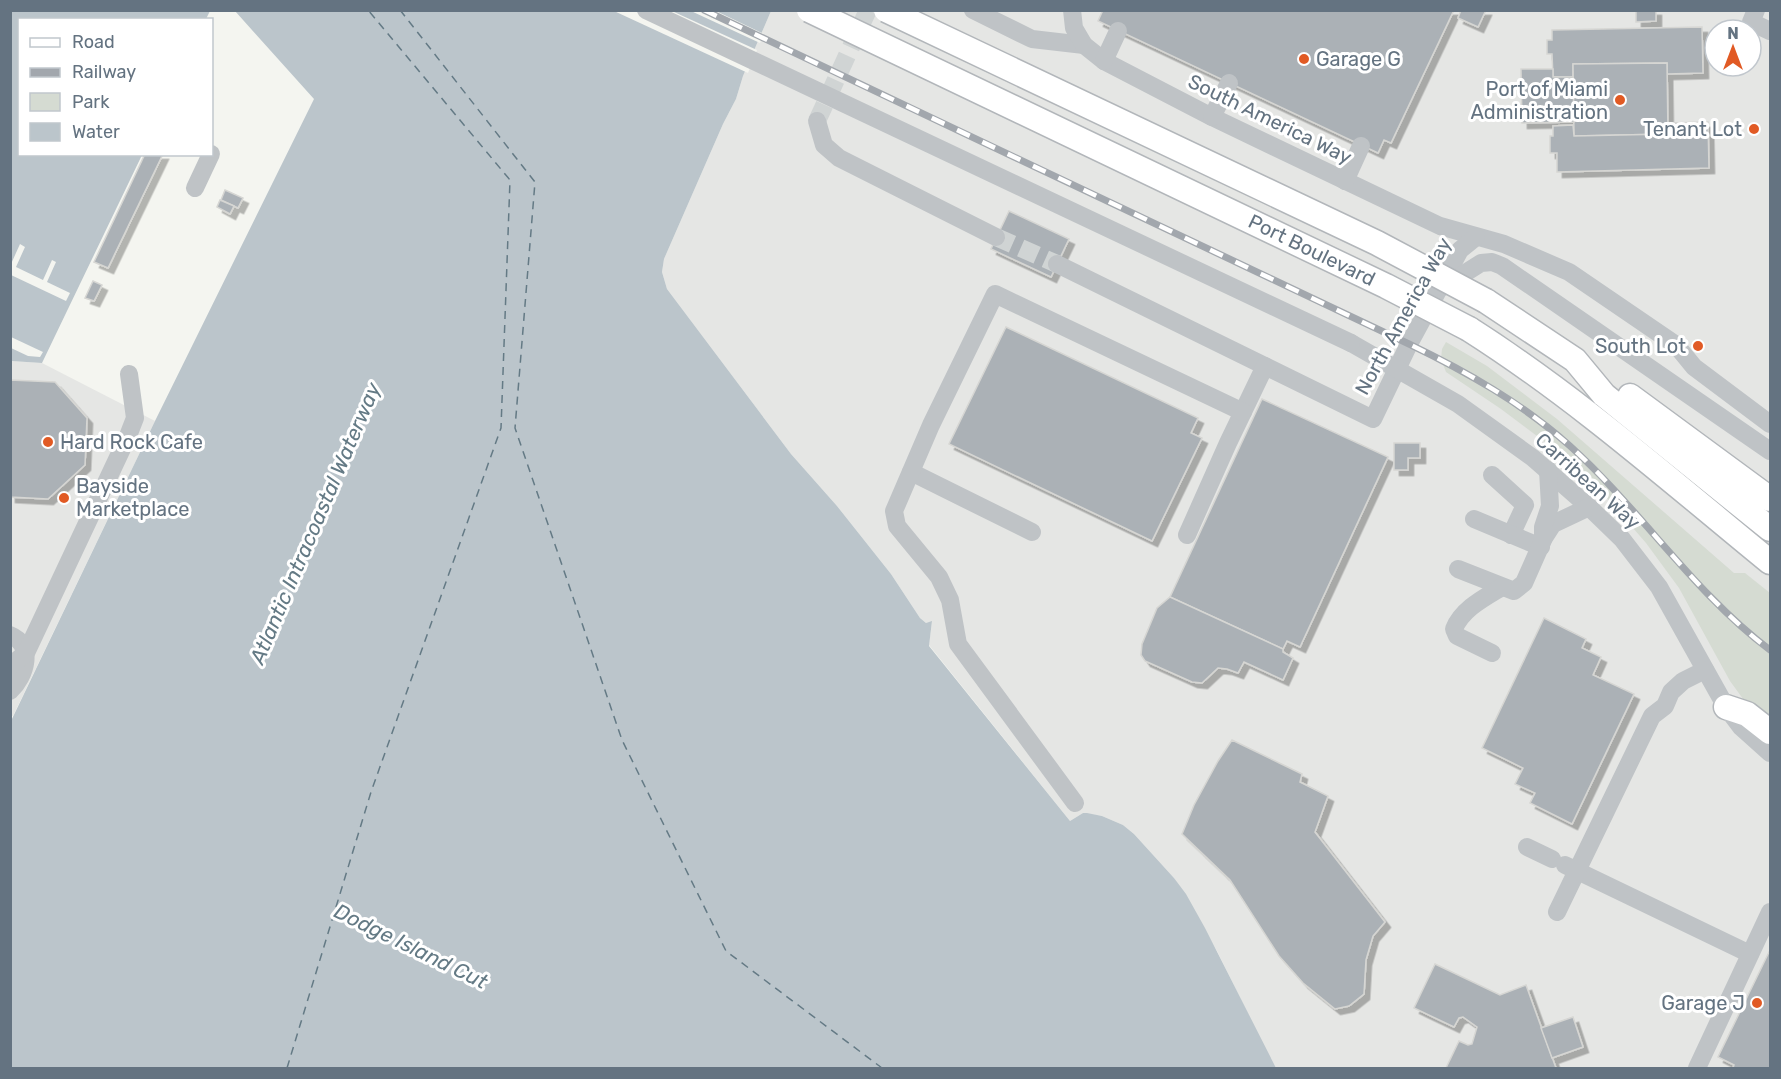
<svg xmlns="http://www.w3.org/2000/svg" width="1781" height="1079" font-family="Rubik,sans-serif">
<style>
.built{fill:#e5e6e4;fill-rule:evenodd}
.green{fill:#d5dbd2}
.water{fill:#bbc5cb}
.pier{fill:#f4f5f0}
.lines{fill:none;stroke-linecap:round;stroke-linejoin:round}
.ferry{stroke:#647a85;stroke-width:1.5;stroke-dasharray:8 6;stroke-linecap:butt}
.building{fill:#abb1b6;stroke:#d6d6d3;stroke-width:1.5;filter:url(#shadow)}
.minor-tunnel{stroke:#d0d4d4;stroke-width:18;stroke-dasharray:18 9;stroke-linecap:butt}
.major-casing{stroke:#b2b6ba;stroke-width:27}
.minor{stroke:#bfc3c6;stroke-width:18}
.major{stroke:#fff;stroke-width:24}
.rail-casing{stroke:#a2a7ad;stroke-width:7}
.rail{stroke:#fff;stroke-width:4.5;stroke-dasharray:14;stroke-linecap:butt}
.major-bridge-casing{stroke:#b2b6ba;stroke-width:27;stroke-linecap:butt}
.minor-bridge{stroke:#bfc3c6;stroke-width:18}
.major-bridge{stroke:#fff;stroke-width:24}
.poi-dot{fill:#e15a24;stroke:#fff;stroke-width:2}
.labels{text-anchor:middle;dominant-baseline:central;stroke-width:6;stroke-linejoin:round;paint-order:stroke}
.poi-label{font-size:20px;fill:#647381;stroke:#fff;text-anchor:end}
.street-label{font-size:20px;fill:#647381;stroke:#fff}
.water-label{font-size:21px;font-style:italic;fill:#647a85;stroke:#fff}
</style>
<defs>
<filter id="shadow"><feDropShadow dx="5.5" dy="5.5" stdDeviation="0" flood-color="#0004"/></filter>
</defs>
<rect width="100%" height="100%" fill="#f4f5f0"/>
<g class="built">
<path d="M 771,11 L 1770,11 L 1770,1068 L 1276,1068 L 1272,1062 L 1217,951 L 1174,878 L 1134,834 L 1123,825 L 1102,816 L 1083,813 L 1070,821 L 929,645 L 932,622 L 926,623 L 920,618 L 891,574 L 837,506 L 791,454 L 667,289 L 662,272 L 664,259 L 723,124 L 736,99 L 743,76 ZM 1715,30 L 1751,30 L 1751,66 L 1715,66 Z"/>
<path d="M 10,361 L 42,363 L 155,421 L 13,716 L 10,715 Z"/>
</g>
<path class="green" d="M 1446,342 L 1487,366 L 1557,419 L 1734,573 L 1745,573 L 1770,593 L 1770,723 L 1746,703 L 1730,681 L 1679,588 L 1646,543 L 1606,497 L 1557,451 L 1501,409 L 1446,372 L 1441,359 L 1442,349 Z"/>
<g class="water">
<path d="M 10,11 L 210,11 L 206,19 L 20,20 L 20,154 L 142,155 L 42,363 L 11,361 Z"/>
<path d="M 235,11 L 771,11 L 743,76 L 736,99 L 723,124 L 664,259 L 662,272 L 667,289 L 791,454 L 837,506 L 891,574 L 920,618 L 926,623 L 932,621 L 929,646 L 1070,821 L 1083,813 L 1087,813 L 1102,816 L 1123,825 L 1134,834 L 1174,878 L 1186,894 L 1205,928 L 1276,1068 L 11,1068 L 11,721 L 155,421 L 314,99 Z"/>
</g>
<g class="pier">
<path d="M 614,11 L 672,11 L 757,50 L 748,73 Z"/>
<path d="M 691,11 L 716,11 L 764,34 L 760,43 Z"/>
<path d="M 20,244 L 25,247 L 16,267 L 43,280 L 52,260 L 56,262 L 47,282 L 70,293 L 66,301 L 11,275 L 11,264 Z"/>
<path d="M 11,337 L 43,352 L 40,357 L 28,356 L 11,348 Z"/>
</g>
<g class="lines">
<g class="ferry">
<path d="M 400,10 L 535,182 L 515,428 L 622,740 L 726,951 L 882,1068"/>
<path d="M 287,1068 L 371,792 L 501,428 L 510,180 L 368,10"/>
</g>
</g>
<g class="building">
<path d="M 1103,10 L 1454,10 L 1391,143 L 1384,140 L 1378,153 L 1098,21 Z"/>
<path d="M 1461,10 L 1486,10 L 1478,27 L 1458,18 Z"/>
<path d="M 1636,10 L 1656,10 L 1656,21 L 1636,22 Z"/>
<path d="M 1702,27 L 1703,73 L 1667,74 L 1667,63 L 1573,64 L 1573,77 L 1553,77 L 1552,54 L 1547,54 L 1547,40 L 1552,40 L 1552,30 Z"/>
<path d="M 1667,63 L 1668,134 L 1574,136 L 1573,64 Z"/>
<path d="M 1521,69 L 1553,69 L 1553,77 L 1573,77 L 1574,122 L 1522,123 Z"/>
<path d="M 1708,122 L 1709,168 L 1557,172 L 1557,153 L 1550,153 L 1550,136 L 1553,136 L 1553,126 L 1573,125 L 1574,136 L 1668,134 L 1668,123 Z"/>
<path d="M 145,154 L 163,154 L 108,268 L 94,262 Z"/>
<path d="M 225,190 L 243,198 L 238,208 L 221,200 Z"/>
<path d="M 220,200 L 234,206 L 230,214 L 217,207 Z"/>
<path d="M 1009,211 L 1069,239 L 1051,277 L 991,249 Z"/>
<path d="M 93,281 L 102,285 L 94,301 L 85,298 Z"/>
<path d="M 1006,327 L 1198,418 L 1191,433 L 1202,438 L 1152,541 L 949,444 Z"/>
<path d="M 10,380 L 55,382 L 87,418 L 85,465 L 48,499 L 10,497 Z"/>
<path d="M 1262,399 L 1388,457 L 1300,647 L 1287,641 L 1283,649 L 1170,597 Z"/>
<path d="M 1394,443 L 1420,443 L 1420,458 L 1408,458 L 1408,470 L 1394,470 Z"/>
<path d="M 1170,597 L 1283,649 L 1283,652 L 1293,658 L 1283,680 L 1244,662 L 1238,673 L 1227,669 L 1218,668 L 1202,683 L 1192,682 L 1145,661 L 1141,655 L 1142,644 L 1157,608 Z"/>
<path d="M 1544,618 L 1586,639 L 1582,648 L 1601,657 L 1593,675 L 1634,694 L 1572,824 L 1530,803 L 1535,793 L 1515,784 L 1523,768 L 1482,748 Z"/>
<path d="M 1232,740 L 1302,774 L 1300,782 L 1328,796 L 1315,832 L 1385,922 L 1373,936 L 1366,960 L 1364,994 L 1349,1006 L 1335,1009 L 1303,983 L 1279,956 L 1230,880 L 1182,834 L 1194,805 L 1218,761 Z"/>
<path d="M 1770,950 L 1770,1068 L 1733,1068 L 1734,1065 L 1718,1057 Z"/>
<path d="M 1435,964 L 1500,995 L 1526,985 L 1556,1068 L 1446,1068 L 1459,1041 L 1468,1045 L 1472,1044 L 1477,1027 L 1463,1017 L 1459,1018 L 1454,1027 L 1414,1008 Z"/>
<path d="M 1573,1017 L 1583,1047 L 1552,1058 L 1541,1028 Z"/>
</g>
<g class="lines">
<g class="minor-tunnel">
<path d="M 817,121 L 868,10"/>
<path d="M 996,237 L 1057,264"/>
</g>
<g class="major-casing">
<g id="major">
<path d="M 1486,301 L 1575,360 L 1604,395 L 1770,529"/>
<path d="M 1469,329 C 1576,397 1672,482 1770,562"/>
<path d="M 1630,396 L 1770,499"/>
<path d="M 1726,707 L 1747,714 L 1770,732"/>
</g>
</g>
<g class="minor">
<path d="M 973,10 L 1032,39 L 1084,45"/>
<path d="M 1072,10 L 1074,28 L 1084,45 L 1104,61 L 1212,117 L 1440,226 L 1504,244 L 1569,272 L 1676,345 L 1694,367 L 1770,424"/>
<path d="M 1756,10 L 1751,22 L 1770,31"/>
<path d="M 1104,61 L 1118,31"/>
<path d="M 1212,117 L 1229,83"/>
<path d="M 817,121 L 824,145 L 839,158 L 996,237"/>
<path d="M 1345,181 L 1361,146"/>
<path d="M 195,188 L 211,154"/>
<path d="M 1057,264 L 1373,419 L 1409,344 L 1460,250 L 1476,237"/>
<path d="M 1443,287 L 1481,263 L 1492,262 L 1502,266 L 1770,451"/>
<path d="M 1351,343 L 1458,404 L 1533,458 L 1589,507 L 1622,539 L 1659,587 L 1726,707 L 1741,727 L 1770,753"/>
<path d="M 911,472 L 1032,532"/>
<path d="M 1492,475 L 1525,505 L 1511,535"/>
<path d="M 1474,519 L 1541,547"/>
<path d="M 1187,535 L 1228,443 L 1265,366"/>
<path d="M 1544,538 L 1553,524 L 1589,507"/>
<path d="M 1458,569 L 1514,591 L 1524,583 L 1543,540 L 1543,527 L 1550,506 L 1548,470"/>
<path d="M 10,635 C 35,645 26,676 10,691"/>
<path d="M 1492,653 L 1457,636 L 1454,629 C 1462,609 1484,598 1502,587"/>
<path d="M 10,666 L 26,653 L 128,436 L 135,418 L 129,374"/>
<path d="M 1075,803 L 958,644 L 950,600 L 939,577 L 897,526 L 894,511 L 931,425 L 995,294 L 1243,412"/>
<path d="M 1527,847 L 1552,859"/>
<path d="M 1565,865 L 1750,954"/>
<path d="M 1557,912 L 1652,716 L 1665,706 L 1671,692 L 1683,681 L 1705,670"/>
<path d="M 1697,1068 L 1770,912"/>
</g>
<use href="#major" class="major"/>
<g class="rail-casing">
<path id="rail" d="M 704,10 L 1409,344 C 1467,372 1522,403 1570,446 C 1641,510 1694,593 1770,650"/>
</g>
<use href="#rail" class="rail"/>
<g class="major-bridge-casing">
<g id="major-bridge">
<path d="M 809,10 L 1386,286 L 1469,329"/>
<path d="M 886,10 L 1377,243 L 1486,301"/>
</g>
</g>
<path class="minor-bridge" d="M 646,10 L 1351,343"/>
<use href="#major-bridge" class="major-bridge"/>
</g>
<g class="poi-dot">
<circle cx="1304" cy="59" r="6"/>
<circle cx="1620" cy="100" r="6"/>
<circle cx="1754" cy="129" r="6"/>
<circle cx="1698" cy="346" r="6"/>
<circle cx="48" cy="442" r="6"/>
<circle cx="64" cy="498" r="6"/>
<circle cx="1757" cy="1003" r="6"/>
</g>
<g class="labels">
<g class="poi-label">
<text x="1316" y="59" text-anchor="start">Garage G</text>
<text x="1608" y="89">Port of Miami<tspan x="1608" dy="23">Administration</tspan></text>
<text x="1742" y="129">Tenant Lot</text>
<text x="1686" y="346">South Lot</text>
<text x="60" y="442" text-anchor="start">Hard Rock Cafe</text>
<text x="76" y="486" text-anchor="start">Bayside<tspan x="76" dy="23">Marketplace</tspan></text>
<text x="1745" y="1003">Garage J</text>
</g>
<g class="street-label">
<text transform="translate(1270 119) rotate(26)">South America Way</text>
<text transform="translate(1312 250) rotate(26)">Port Boulevard</text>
<text transform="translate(1403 316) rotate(-61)">North America Way</text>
<text transform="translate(1588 481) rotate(42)">Carribean Way</text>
</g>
<g class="water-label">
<text transform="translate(315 523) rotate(-67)">Atlantic Intracoastal Waterway</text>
<text transform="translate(411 946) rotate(26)">Dodge Island Cut</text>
</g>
</g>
<rect width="1781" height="1079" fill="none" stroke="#647381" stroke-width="24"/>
<rect x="18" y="18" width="195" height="138" fill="#ffffff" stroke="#c1c7cd" stroke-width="1.5"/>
<rect x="30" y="38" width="30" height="9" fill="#ffffff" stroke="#c1c7cd" stroke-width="1.5"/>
<text x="72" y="48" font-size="18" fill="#647381">Road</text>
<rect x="30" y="68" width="30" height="9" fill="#a2a7ad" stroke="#c1c7cd" stroke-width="1.5"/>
<text x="72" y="78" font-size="18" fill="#647381">Railway</text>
<rect x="30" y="93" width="30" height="18" fill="#d5dbd2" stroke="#c1c7cd" stroke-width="1.5"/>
<text x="72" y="108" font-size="18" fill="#647381">Park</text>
<rect x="30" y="123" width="30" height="18" fill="#bbc5cb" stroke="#c1c7cd" stroke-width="1.5"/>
<text x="72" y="138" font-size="18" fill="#647381">Water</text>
<g transform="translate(1733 48)"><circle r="28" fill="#ffffff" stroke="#c1c7cd" stroke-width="1.5"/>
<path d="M0-4.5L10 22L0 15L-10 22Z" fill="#e15a24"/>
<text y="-9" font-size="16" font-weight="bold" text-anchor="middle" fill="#647381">N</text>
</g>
</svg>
